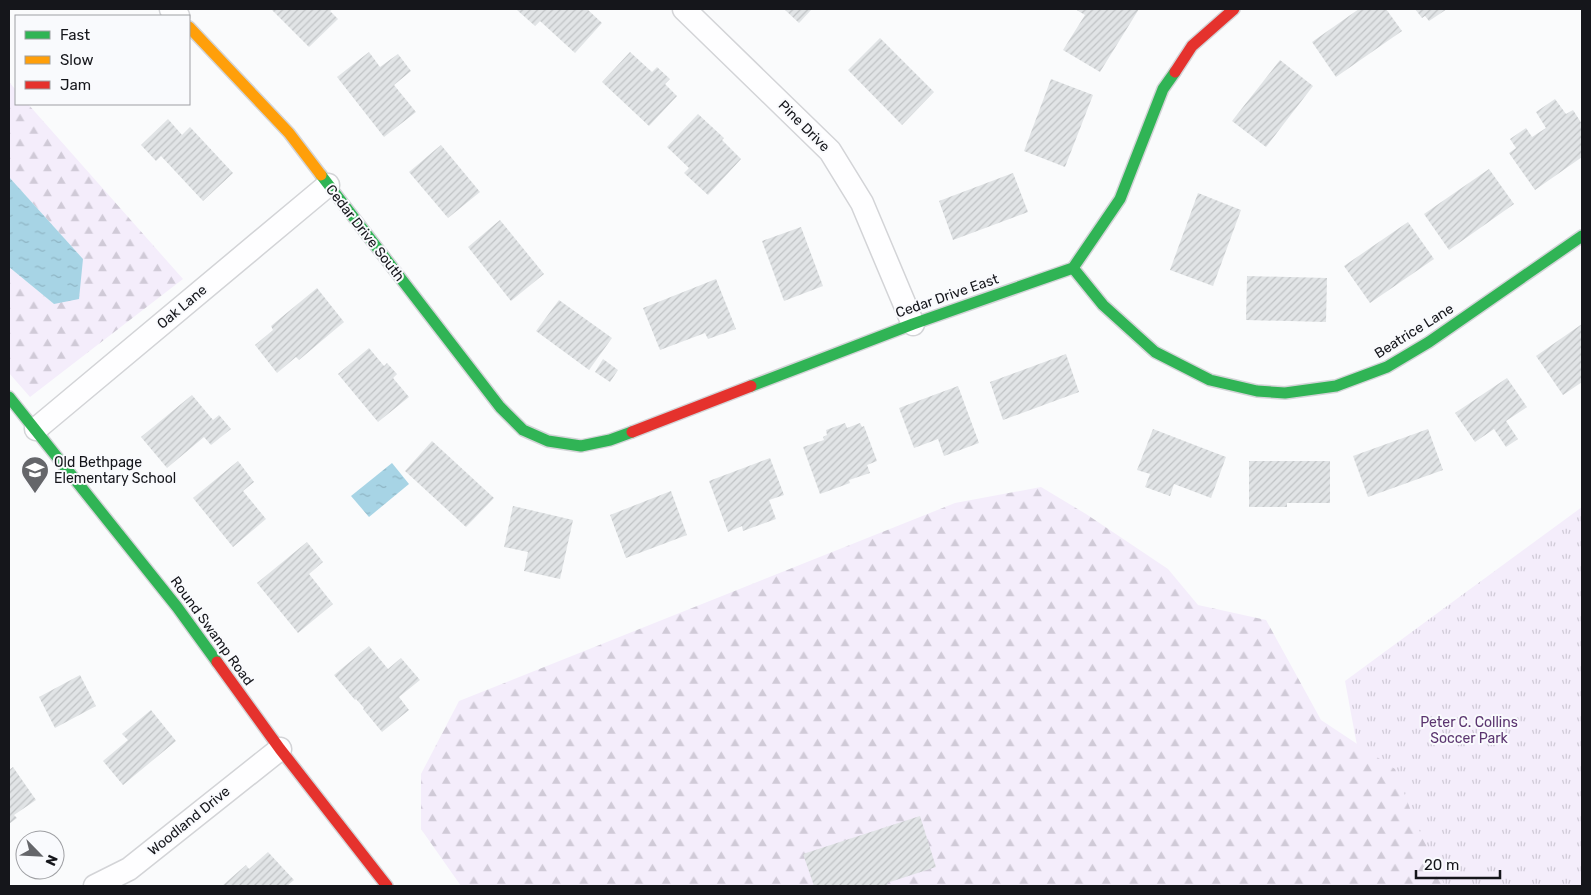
<svg xmlns="http://www.w3.org/2000/svg" width="1591" height="895" font-family="Rubik,sans-serif">
<style>
.grass{fill:url(#grass-tufts)}
.forest{fill:url(#forest-firs)}
.water{fill:url(#water-ripples)}
.building{fill:url(#building-hatch)}
.lines{fill:none;stroke-linecap:round;stroke-linejoin:round}
.street-casing{stroke:#d3d4d7;stroke-width:25}
.fast-casing{stroke:#d3d4d7;stroke-width:14}
.slow-casing{stroke:#d3d4d7;stroke-width:14}
.jam-casing{stroke:#d3d4d7;stroke-width:14}
.street{stroke:#fefeff;stroke-width:22}
.fast{stroke:#30b455;stroke-width:11}
.slow{stroke:#ff9f0a;stroke-width:11}
.jam{stroke:#e5322d;stroke-width:11}
.labels{text-anchor:middle;dominant-baseline:central;stroke-width:4;stroke-linejoin:round;paint-order:stroke}
.street-label{font-size:14px;fill:#15161b;stroke:#f9fafd}
.poi-label{font-size:14px;fill:#15161b;stroke:#f9fafd;text-anchor:start}
.park-label{font-size:14px;fill:#5b3570;stroke:#f9fafd}
</style>
<defs>
<pattern id="grass-tufts" width="24" height="20" patternUnits="userSpaceOnUse" patternTransform="scale(1.25)"><rect width="24" height="20" fill="#f4edfb"/><path d="M3 7l-1-3M5 7V3M7 7l1-3M15 17l-1-3M17 17v-4M19 17l1-3" fill="none" stroke="#d0cad7"/></pattern>
<pattern id="forest-firs" width="22" height="20" patternUnits="userSpaceOnUse" patternTransform="scale(1.25)"><rect width="22" height="20" fill="#f4edfb"/><path d="M5 1l3.5 6h-7zM16 11l3.5 6h-7z" fill="#d0cad7"/></pattern>
<pattern id="water-ripples" width="26" height="14" patternUnits="userSpaceOnUse" patternTransform="scale(1.25)"><rect width="26" height="14" fill="#a7d4e5"/><path d="M2 4q2-2 4 0t4 0M15 11q2-2 4 0t4 0" fill="none" stroke="#8fb5c4"/></pattern>
<pattern id="building-hatch" width="6" height="6" patternUnits="userSpaceOnUse" patternTransform="scale(1.25)"><rect width="6" height="6" fill="#e1e4e6"/><path d="M-1 1l2-2M0 6l6-6M5 7l2-2" fill="none" stroke="#c0c3c5"/></pattern>
</defs>
<rect width="100%" height="100%" fill="#fafbfc"/>
<path class="grass" d="M 1582,507 L 1582,886 L 1427,886 L 1377,853 L 1345,681 Z"/>
<g class="forest">
<path d="M 9,82 L 16,90 L 16,104 L 28,104 L 183,279 L 30,397 L 9,373 L 9,267 L 54,304 L 83,259 L 9,177 Z"/>
<path d="M 1041,487 L 1086,514 L 1168,569 L 1198,605 L 1266,620 L 1321,720 L 1395,769 L 1414,819 L 1445,886 L 461,886 L 421,829 L 421,774 L 459,701 L 955,503 Z"/>
</g>
<g class="water">
<path d="M 9,177 L 83,259 L 79,299 L 54,304 L 9,267 Z"/>
<path d="M 392,463 L 409,484 L 369,517 L 351,496 Z"/>
</g>
<g class="building">
<path d="M 271,9 L 333,9 L 330,11 L 338,19 L 309,47 Z"/>
<path d="M 518,9 L 587,9 L 602,23 L 575,53 L 540,21 L 535,26 L 517,10 Z"/>
<path d="M 784,9 L 812,9 L 799,23 Z"/>
<path d="M 1075,9 L 1139,9 L 1100,72 L 1063,50 L 1085,15 Z"/>
<path d="M 1359,9 L 1386,9 L 1402,31 L 1336,77 L 1312,42 Z"/>
<path d="M 1415,9 L 1447,9 L 1429,21 L 1425,16 L 1422,18 Z"/>
<path d="M 880,38 L 934,92 L 902,125 L 848,70 Z"/>
<path d="M 369,52 L 380,67 L 398,54 L 411,71 L 394,85 L 416,112 L 384,137 L 337,77 Z"/>
<path d="M 630,52 L 652,72 L 657,67 L 670,79 L 665,84 L 677,96 L 649,126 L 602,82 Z"/>
<path d="M 1280,60 L 1313,86 L 1266,147 L 1232,121 Z"/>
<path d="M 1051,79 L 1093,95 L 1065,167 L 1024,151 Z"/>
<path d="M 1555,99 L 1566,114 L 1573,110 L 1582,124 L 1582,157 L 1535,190 L 1509,153 L 1516,148 L 1510,139 L 1526,128 L 1532,137 L 1546,128 L 1536,112 Z"/>
<path d="M 698,114 L 724,138 L 722,140 L 741,159 L 708,195 L 684,173 L 689,168 L 667,147 Z"/>
<path d="M 168,119 L 182,135 L 190,127 L 233,173 L 203,201 L 161,156 L 156,161 L 141,145 Z"/>
<path d="M 441,145 L 480,192 L 448,218 L 409,172 Z"/>
<path d="M 1489,169 L 1514,204 L 1449,250 L 1424,214 Z"/>
<path d="M 1013,173 L 1028,212 L 953,240 L 939,201 Z"/>
<path d="M 1198,193 L 1241,210 L 1213,286 L 1170,270 Z"/>
<path d="M 500,220 L 544,274 L 511,301 L 468,247 Z"/>
<path d="M 1408,222 L 1434,259 L 1370,303 L 1344,266 Z"/>
<path d="M 801,227 L 823,286 L 784,301 L 762,241 Z"/>
<path d="M 1247,276 L 1327,278 L 1326,322 L 1246,320 Z"/>
<path d="M 716,279 L 736,329 L 708,339 L 705,333 L 660,350 L 643,308 Z"/>
<path d="M 317,288 L 344,322 L 299,360 L 296,357 L 277,373 L 255,345 L 273,330 L 271,326 Z"/>
<path d="M 559,300 L 612,338 L 589,370 L 536,331 Z"/>
<path d="M 1582,324 L 1582,382 L 1563,395 L 1536,356 Z"/>
<path d="M 369,348 L 384,366 L 387,363 L 397,374 L 393,378 L 409,397 L 378,422 L 338,374 Z"/>
<path d="M 1066,354 L 1079,392 L 1003,420 L 990,382 Z"/>
<path d="M 603,359 L 618,370 L 610,382 L 595,372 Z"/>
<path d="M 1507,378 L 1527,407 L 1506,421 L 1518,439 L 1506,447 L 1494,429 L 1475,442 L 1455,413 Z"/>
<path d="M 958,386 L 979,443 L 944,456 L 938,439 L 914,448 L 899,408 Z"/>
<path d="M 192,395 L 213,420 L 219,415 L 231,429 L 211,445 L 204,437 L 167,468 L 141,437 Z"/>
<path d="M 845,423 L 847,428 L 860,423 L 862,427 L 864,426 L 877,461 L 867,465 L 870,473 L 849,480 L 850,483 L 820,494 L 803,447 L 824,440 L 823,437 L 827,435 L 826,430 Z"/>
<path d="M 1153,429 L 1226,457 L 1211,498 L 1174,484 L 1170,496 L 1145,487 L 1150,474 L 1137,470 Z"/>
<path d="M 1428,429 L 1443,470 L 1368,497 L 1353,456 Z"/>
<path d="M 432,441 L 494,498 L 466,527 L 405,471 Z"/>
<path d="M 770,458 L 784,495 L 769,500 L 776,519 L 743,531 L 742,526 L 728,532 L 709,481 Z"/>
<path d="M 238,461 L 254,482 L 243,491 L 266,519 L 233,547 L 193,498 Z"/>
<path d="M 1249,461 L 1330,461 L 1330,503 L 1287,503 L 1287,507 L 1249,507 Z"/>
<path d="M 671,491 L 687,535 L 626,558 L 610,515 Z"/>
<path d="M 513,506 L 573,520 L 560,579 L 524,571 L 528,552 L 504,547 Z"/>
<path d="M 307,542 L 323,562 L 309,574 L 333,604 L 298,633 L 257,583 Z"/>
<path d="M 369,646 L 388,669 L 401,658 L 420,680 L 399,697 L 409,710 L 382,732 L 363,709 L 364,708 L 356,699 L 355,700 L 334,675 Z"/>
<path d="M 80,675 L 96,706 L 55,728 L 39,697 Z"/>
<path d="M 151,710 L 176,741 L 123,785 L 103,761 L 128,740 L 122,734 Z"/>
<path d="M 13,767 L 36,800 L 14,815 L 17,818 L 9,824 L 9,770 Z"/>
<path d="M 920,816 L 936,867 L 887,883 L 888,886 L 814,886 L 803,854 Z"/>
<path d="M 268,852 L 294,880 L 287,886 L 222,886 L 246,865 L 249,869 Z"/>
</g>
<g class="lines">
<g class="street-casing">
<g id="street">
<path d="M 171,9 L 178,16"/>
<path d="M 684,9 L 830,151 L 862,203 L 913,324"/>
<path d="M 36,429 L 328,185"/>
<path d="M 95,886 L 129,869 L 280,749"/>
</g>
</g>
<g class="fast-casing">
<g id="fast">
<path d="M 321,175 L 500,407 L 523,430 L 548,441 L 581,446 L 610,440 L 632,432"/>
<path d="M 1073,268 L 1103,305 L 1155,352 L 1210,380 L 1257,391 L 1285,393 L 1336,386 L 1387,367 L 1429,342 L 1582,236"/>
<path d="M 751,386 L 913,324 L 1073,268 L 1120,199 L 1163,89 L 1175,72"/>
<path d="M 9,397 L 177,607 L 217,662"/>
</g>
</g>
<g class="slow-casing">
<path id="slow" d="M 189,27 L 289,133 L 321,175"/>
</g>
<g class="jam-casing">
<g id="jam">
<path d="M 1175,72 L 1192,46 L 1234,9"/>
<path d="M 632,432 L 751,386"/>
<path d="M 217,662 L 280,749 L 387,886"/>
</g>
</g>
<use href="#street" class="street"/>
<use href="#fast" class="fast"/>
<use href="#slow" class="slow"/>
<use href="#jam" class="jam"/>
</g>
<defs>
<g id="school-pin" transform="scale(1.4375)"><path d="M0 17L-7.5 6A9.5 9.5 0 1 1 7.5 6Z" fill="#65666a" stroke="#f9fafd"/><path d="M0-5L7-2L0 1L-7-2ZM-4 1L0 2.5L4 1V4Q0 6-4 4Z" fill="#fff"/></g>
</defs>
<g fill-rule="evenodd">
<use href="#school-pin" x="35" y="470"/>
</g>
<g class="labels">
<g class="street-label">
<text transform="translate(804 126) rotate(45)">Pine Drive</text>
<text transform="translate(365 233) rotate(52)">Cedar Drive South</text>
<text transform="translate(947 296) rotate(-19)">Cedar Drive East</text>
<text transform="translate(182 307) rotate(-40)">Oak Lane</text>
<text transform="translate(1414 331) rotate(-32)">Beatrice Lane</text>
<text transform="translate(212 631) rotate(54)">Round Swamp Road</text>
<text transform="translate(189 821) rotate(-39)">Woodland Drive</text>
</g>
<g class="poi-label">
<text x="54" y="462">Old Bethpage<tspan x="54" dy="16">Elementary School</tspan></text>
</g>
<g class="park-label">
<text x="1469" y="722">Peter C. Collins<tspan x="1469" dy="16">Soccer Park</tspan></text>
</g>
</g>
<rect width="1591" height="895" fill="none" stroke="#15161b" stroke-width="20"/>
<rect x="15" y="15" width="175" height="90" fill="#f9fafd" stroke="#9e9fa3"/>
<rect x="25" y="31" width="25" height="8" fill="#30b455" stroke="#9e9fa3"/>
<text x="60" y="40" font-size="15" fill="#15161b">Fast</text>
<rect x="25" y="56" width="25" height="8" fill="#ff9f0a" stroke="#9e9fa3"/>
<text x="60" y="65" font-size="15" fill="#15161b">Slow</text>
<rect x="25" y="81" width="25" height="8" fill="#e5322d" stroke="#9e9fa3"/>
<text x="60" y="90" font-size="15" fill="#15161b">Jam</text>
<g transform="translate(40 855) rotate(114)"><circle r="24" fill="#f9fafd" stroke="#9e9fa3"/>
<path d="M0-4L9 19L0 12L-9 19Z" fill="#65666a"/>
<text y="-8" font-size="14" font-weight="bold" text-anchor="middle" fill="#15161b">N</text>
</g>
<path d="M1416 870v8h84v-8" fill="none" stroke="#15161b" stroke-width="2.5"/>
<text x="1424" y="870" font-size="15" fill="#15161b" stroke="#f9fafd" stroke-width="4" paint-order="stroke">20 m</text>
</svg>
